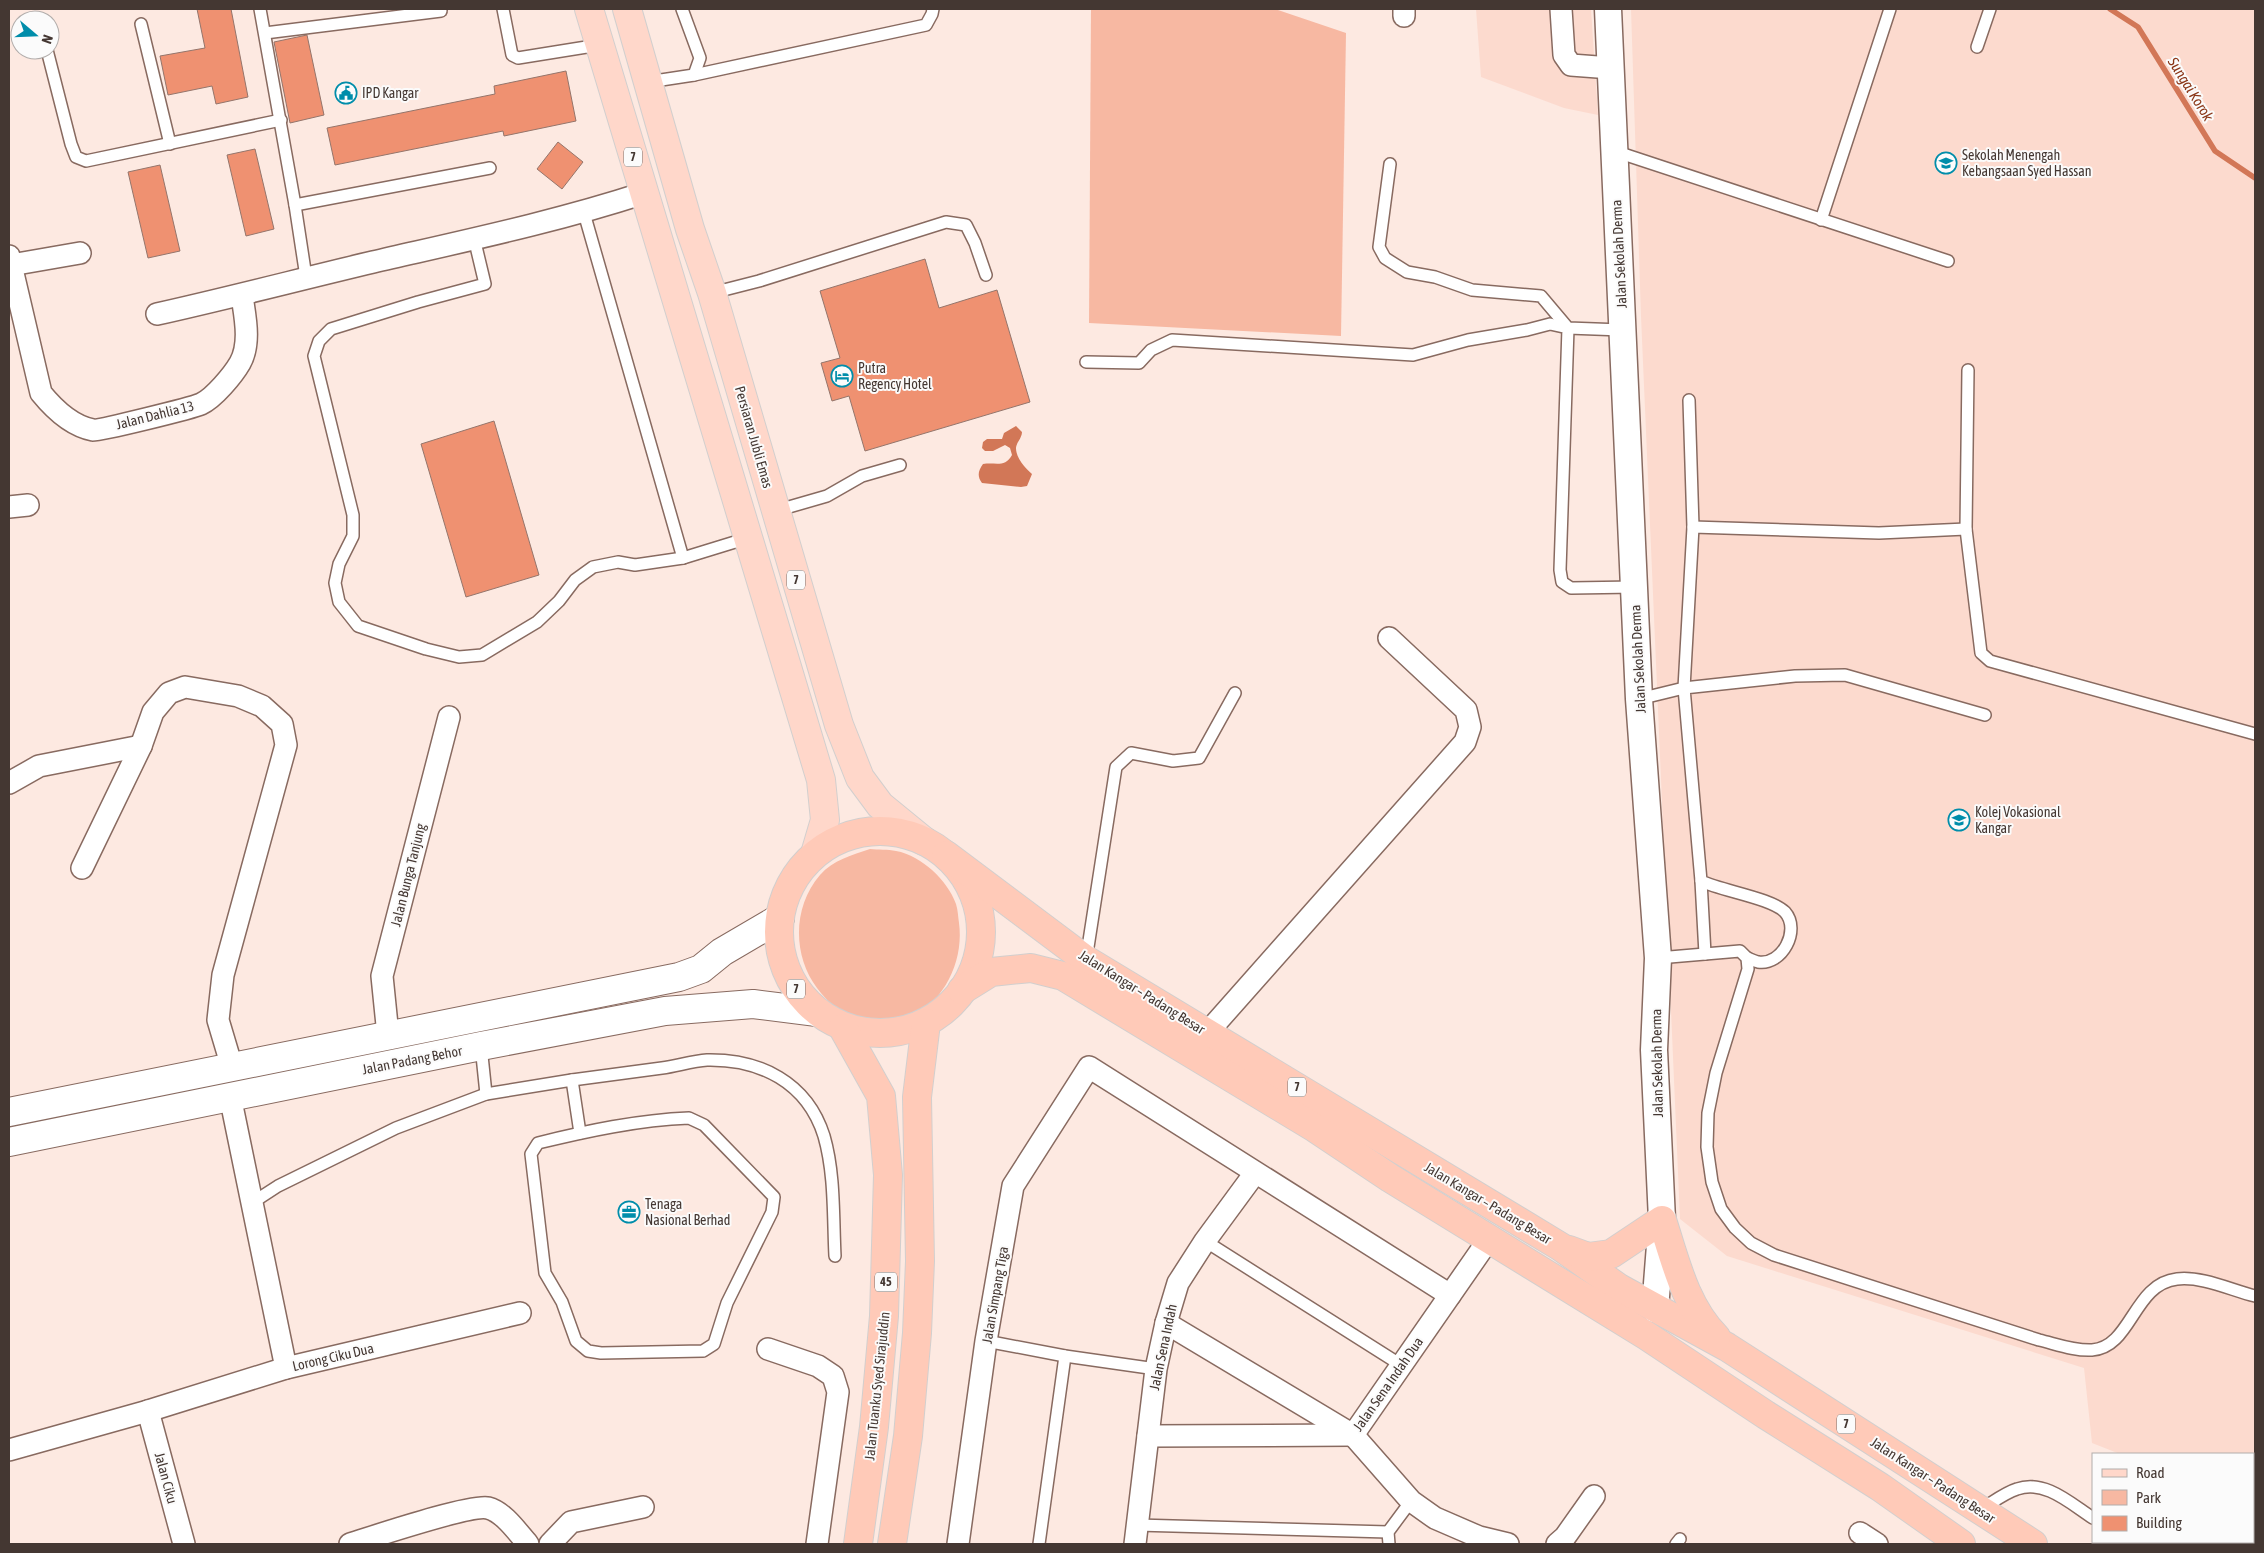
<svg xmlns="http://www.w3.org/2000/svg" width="2264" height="1553" font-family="'Asap Condensed',sans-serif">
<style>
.built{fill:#fcdace}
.green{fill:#f7b8a2}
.water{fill:#d27757}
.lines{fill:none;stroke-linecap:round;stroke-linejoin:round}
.stream{stroke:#d27757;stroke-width:5.5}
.building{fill:#ef9171;stroke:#94756b}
.service-casing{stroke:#886a60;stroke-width:14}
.minor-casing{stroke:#886a60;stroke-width:24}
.tertiary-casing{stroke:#886a60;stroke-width:29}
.secondary-casing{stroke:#886a60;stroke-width:30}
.primary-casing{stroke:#d2cfce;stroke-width:30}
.trunk-casing{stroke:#d2cfce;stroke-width:30}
.service{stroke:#fff;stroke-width:11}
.minor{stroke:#fff;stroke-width:21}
.tertiary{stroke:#fff;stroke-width:26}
.secondary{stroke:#fff;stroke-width:28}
.primary{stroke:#ffd7ca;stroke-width:28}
.trunk{stroke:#ffcab8;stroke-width:28}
.labels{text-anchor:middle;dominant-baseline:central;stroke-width:4;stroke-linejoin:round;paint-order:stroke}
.shield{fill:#fbfbfb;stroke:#7b726e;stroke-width:1}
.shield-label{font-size:12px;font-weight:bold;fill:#443732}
.poi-label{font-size:14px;fill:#443732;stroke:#fbfbfb;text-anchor:start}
.street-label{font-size:14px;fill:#443732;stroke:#fbfbfb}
.water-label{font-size:15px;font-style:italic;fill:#8b3718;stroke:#fbfbfb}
</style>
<rect width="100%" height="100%" fill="#fde9e1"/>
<g class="built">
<path d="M 1476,9 L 1591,9 L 1598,115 L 1564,108 L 1481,77 Z"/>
<path d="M 1631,9 L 2255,9 L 2255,1495 L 2253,1499 L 2253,1454 L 2120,1454 L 2092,1443 L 2084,1368 L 1727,1256 L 1680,1219 L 1641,316 Z"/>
</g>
<g class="green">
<path d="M 1091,9 L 1275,9 L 1346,33 L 1341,336 L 1089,323 Z"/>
<path d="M 870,849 C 878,850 888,849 896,851 C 909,853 923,862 932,870 C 943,880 951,891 956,904 C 958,910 958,917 959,923 C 966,975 926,1032 869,1022 C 847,1017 830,1006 817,988 C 792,955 793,906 820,875 C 833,860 852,855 870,849 Z"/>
</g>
<path class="water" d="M 1016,426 L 1022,432 C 1022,438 1016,443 1016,448 C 1016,458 1025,468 1032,474 L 1027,486 L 1021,487 L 982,483 C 977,476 978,471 983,464 C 996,462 1005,468 1012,455 L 1010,448 L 1005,445 L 993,451 L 985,451 L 982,448 L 983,442 L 987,439 L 1002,439 L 1004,433 Z"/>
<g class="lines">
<path class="stream" d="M 2110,9 L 2138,27 L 2215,151 L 2255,178"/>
</g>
<g class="building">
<path d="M 197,9 L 231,9 L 248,97 L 216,104 L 212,86 L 168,95 L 160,56 L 205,48 Z"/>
<path d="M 307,35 L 324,115 L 290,123 L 274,42 Z"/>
<path d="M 566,71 L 576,121 L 504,136 L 503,131 L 335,165 L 327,128 L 495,94 L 494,86 Z"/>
<path d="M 558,142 L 583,162 L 562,189 L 537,169 Z"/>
<path d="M 255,149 L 274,229 L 246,236 L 227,155 Z"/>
<path d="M 160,165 L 180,251 L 148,258 L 128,172 Z"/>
<path d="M 925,259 L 939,308 L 997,290 L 1030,402 L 865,451 L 849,396 L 832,401 L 821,363 L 840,358 L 820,291 Z"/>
<path d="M 494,421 L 539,575 L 466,597 L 421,444 Z"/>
</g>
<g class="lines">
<g class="service-casing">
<g id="service">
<path d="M 260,9 L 295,205 L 306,277"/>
<path d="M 503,9 L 512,55 L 518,58 L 599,45"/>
<path d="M 141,24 L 170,144"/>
<path d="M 265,33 L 441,11"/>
<path d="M 1977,47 L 1990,9"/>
<path d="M 47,50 L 71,144 L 76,157 L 86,161 L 281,120"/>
<path d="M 694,75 L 926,25 L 932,14 L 933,9"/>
<path d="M 648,82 L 694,75 L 700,58 L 682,9"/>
<path d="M 1614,151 L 1948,261"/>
<path d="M 1390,164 L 1379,247 L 1385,258 L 1407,272 L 1435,277 L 1472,290 L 1541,296 L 1568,328 L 1622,330"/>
<path d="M 295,205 L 490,168"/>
<path d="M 584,213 L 683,558"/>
<path d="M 1821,220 L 1890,9"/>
<path d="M 474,238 L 485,284 L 418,302 L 331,329 L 319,341 L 314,356 L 353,515 L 353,536 L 339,564 L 335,583 L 339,602 L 358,626 L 426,649 L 459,657 L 482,655 L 537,622 L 559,601 L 575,580 L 593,567 L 618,562 L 635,565 L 683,558 L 748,538"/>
<path d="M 712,293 L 759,281 L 946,222 L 966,225 L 975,243 L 986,275"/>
<path d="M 1086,362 L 1139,363 L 1151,350 L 1172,340 L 1413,355 L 1468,340 L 1527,330 L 1550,324 L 1568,328 L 1560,570 L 1562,582 L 1571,588 L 1635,587"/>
<path d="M 1968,370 L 1966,529 L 1981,653 L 1990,661 L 2255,734"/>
<path d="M 1689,400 L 1693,527"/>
<path d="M 775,511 L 827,496 L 862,476 L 900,465"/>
<path d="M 1639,699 L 1684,688 L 1693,527 L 1879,533 L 1966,529"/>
<path d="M 1701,881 L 1705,954"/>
<path d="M 1658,958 L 1740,951 L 1747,958 L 1748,969 L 1716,1073 L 1708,1113 L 1707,1147 L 1712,1182 L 1721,1209 L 1735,1228 L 1751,1243 L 1774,1255 L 2039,1340 C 2056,1344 2074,1351 2092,1350 C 2132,1347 2133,1284 2177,1279 C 2202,1276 2231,1290 2255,1296"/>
<path d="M 1747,958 C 1750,959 1754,961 1758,962 C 1782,966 1801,930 1785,912 C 1771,898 1722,891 1701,881 L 1684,688 L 1795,676 L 1845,675 L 1985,715"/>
<path d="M 1086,960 L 1116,767 L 1131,753 L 1173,761 L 1199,758 L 1235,693"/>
<path d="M 481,1046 L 486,1094"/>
<path d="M 572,1080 C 602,1076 632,1072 662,1068 C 677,1066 692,1061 707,1060 C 760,1059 807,1082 824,1136 C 835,1174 833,1217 835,1256"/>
<path d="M 689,1118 L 704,1125 L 774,1197 L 772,1212 L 727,1303 L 714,1344 L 703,1351 L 601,1353 L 588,1351 L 576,1341 L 562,1302 L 545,1273 L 531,1154 L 538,1143 C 587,1131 638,1120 689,1118 Z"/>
<path d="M 252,1203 L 278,1186 L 396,1128 L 486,1094 L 572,1080 L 580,1133"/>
<path d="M 1205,1241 L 1401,1365"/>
<path d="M 986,1341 L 1065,1356 L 1156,1369"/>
<path d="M 1980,1510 C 1992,1503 2004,1493 2017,1489 C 2045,1479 2071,1504 2093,1518"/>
<path d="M 1137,1525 L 1388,1532"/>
<path d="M 1039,1544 L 1065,1356"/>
<path d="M 1389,1544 L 1388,1532 L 1411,1501"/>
<path d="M 1676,1544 L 1680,1539"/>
</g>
</g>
<g class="minor-casing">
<g id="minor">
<path d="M 1404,9 L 1404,16"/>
<path d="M 1561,9 L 1564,55 L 1571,65 L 1611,68"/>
<path d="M 9,256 L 41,393 C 54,409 72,426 93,430 C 99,431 192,408 201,404 C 214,398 233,375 240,363 C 251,343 245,317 242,296"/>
<path d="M 11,265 L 80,253"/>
<path d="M 157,314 C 229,298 301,279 373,262 C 464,241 555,222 644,193"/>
<path d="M 9,507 L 28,505"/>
<path d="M 9,783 L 39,766 L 141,746"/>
<path d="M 82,868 L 141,746 L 153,712 L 169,693 L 185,687 L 238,696 L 262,706 L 282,724 L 286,745 L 223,975 L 218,1020 L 232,1067"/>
<path d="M 1207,1033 L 1465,742 L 1470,727 L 1466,710 L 1389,638"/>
<path d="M 388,1035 L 382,976 L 449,717"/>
<path d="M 230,1096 L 286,1368"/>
<path d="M 1166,1323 L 1353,1435 L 1411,1501 L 1435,1518 L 1479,1537 L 1508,1544"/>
<path d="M 768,1349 L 818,1366 L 833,1376 L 838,1392 L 817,1544"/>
<path d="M 148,1411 L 184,1544"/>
<path d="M 1353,1435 L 1489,1239"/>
<path d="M 1148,1436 L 1352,1435"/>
<path d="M 9,1450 L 148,1411 L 286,1368 L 520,1313"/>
<path d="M 1860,1533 L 1877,1544"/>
<path d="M 350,1544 C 373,1537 471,1504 488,1508 C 504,1512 518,1533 528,1544"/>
<path d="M 550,1544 L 571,1522 L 643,1507"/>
<path d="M 958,1544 L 986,1341 L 1013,1186 L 1089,1067 L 1450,1295"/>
<path d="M 1135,1544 L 1156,1369 L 1166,1323 L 1178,1283 L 1205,1241 L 1255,1173"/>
<path d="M 1557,1544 L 1565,1537 L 1594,1496"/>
</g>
</g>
<g class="tertiary-casing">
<path id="tertiary" d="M 1608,9 L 1639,699 L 1658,958 L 1654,1050 L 1662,1220 L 1655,1309"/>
</g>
<g class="secondary-casing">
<g id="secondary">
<path d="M 9,1112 L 679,977 L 701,969 L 722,952 L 780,918"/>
<path d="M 9,1142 L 481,1046 L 665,1011 L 753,1004 L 817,1012"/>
</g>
</g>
<g class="primary-casing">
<g id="primary">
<path d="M 589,9 L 821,780 L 825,820 L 815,854"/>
<path d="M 627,9 L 690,229 L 712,293 L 839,725 L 860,778 L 880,805 L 924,841"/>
</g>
</g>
<g class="trunk-casing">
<g id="trunk">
<circle cx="880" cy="932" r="101"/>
<path d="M 946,855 L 1086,960 L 1561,1247 L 1619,1288 L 1727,1347 L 2033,1544"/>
<path d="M 962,990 L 991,972 L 1031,968 L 1063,976 L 1315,1128 L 1390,1178 L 1647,1336 L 1766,1415 L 1880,1487 L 1961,1544"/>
<path d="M 843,1028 L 881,1096 L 888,1175 L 884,1316 L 874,1427 L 858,1544"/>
<path d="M 1569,1250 L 1588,1257 L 1611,1254 L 1662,1220 C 1675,1260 1685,1306 1716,1337"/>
<path d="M 892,1544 L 908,1436 L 917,1333 L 920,1261 L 917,1097 L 926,1023"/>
</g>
</g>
<use href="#service" class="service"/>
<use href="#minor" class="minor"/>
<use href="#tertiary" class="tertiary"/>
<use href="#secondary" class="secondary"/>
<use href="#primary" class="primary"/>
<use href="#trunk" class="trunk"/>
</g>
<defs>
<g id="civic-ring" transform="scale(1.125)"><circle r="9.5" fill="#fbfbfb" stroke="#008daa" stroke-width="1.5"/><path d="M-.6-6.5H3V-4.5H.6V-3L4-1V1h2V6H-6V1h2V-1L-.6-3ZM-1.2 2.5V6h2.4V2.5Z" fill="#008daa"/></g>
<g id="school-ring" transform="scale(1.125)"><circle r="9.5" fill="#fbfbfb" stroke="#008daa" stroke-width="1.5"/><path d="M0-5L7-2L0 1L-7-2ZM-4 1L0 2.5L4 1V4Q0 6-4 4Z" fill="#008daa"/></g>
<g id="hotel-ring" transform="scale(1.125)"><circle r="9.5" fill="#fbfbfb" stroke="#008daa" stroke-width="1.5"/><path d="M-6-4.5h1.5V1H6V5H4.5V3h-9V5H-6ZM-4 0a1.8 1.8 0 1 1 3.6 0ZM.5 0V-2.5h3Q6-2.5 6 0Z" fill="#008daa"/></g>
<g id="office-ring" transform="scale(1.125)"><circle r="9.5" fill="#fbfbfb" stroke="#008daa" stroke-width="1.5"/><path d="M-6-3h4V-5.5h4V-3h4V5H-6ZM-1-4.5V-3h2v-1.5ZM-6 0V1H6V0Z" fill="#008daa"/></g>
</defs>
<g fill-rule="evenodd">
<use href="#civic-ring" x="346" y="93"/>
<use href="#school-ring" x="1946" y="163"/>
<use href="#hotel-ring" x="842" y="376"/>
<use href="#school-ring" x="1959" y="820"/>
<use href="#office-ring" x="629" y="1212"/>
</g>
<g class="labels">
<g class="shield">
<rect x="624" y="147.5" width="18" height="19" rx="4"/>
<rect x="787" y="570.5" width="18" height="19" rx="4"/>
<rect x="787" y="979.5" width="18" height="19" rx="4"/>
<rect x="1288" y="1077.5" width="18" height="19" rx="4"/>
<rect x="875" y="1272.5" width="22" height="19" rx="4"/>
<rect x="1837" y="1414.5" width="18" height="19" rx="4"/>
</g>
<g class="shield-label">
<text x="633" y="157">7</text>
<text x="796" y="580">7</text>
<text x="796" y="989">7</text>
<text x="1297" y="1087">7</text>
<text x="886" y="1282">45</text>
<text x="1846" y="1424">7</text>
</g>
<g class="poi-label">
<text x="362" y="93">IPD Kangar</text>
<text x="1962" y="155">Sekolah Menengah<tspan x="1962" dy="16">Kebangsaan Syed Hassan</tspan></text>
<text x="858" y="368">Putra<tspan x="858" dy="16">Regency Hotel</tspan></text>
<text x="1975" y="812">Kolej Vokasional<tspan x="1975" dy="16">Kangar</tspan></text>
<text x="645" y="1204">Tenaga<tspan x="645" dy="16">Nasional Berhad</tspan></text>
</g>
<g class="street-label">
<text transform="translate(1619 254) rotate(-93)">Jalan Sekolah Derma</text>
<text transform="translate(155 415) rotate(-14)">Jalan Dahlia 13</text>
<text transform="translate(754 437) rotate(74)">Persiaran Jubli Emas</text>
<text transform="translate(1638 659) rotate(-93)">Jalan Sekolah Derma</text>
<text transform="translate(408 875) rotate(-76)">Jalan Bunga Tanjung</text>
<text transform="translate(1142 992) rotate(32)">Jalan Kangar – Padang Besar</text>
<text transform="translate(412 1060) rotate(-11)">Jalan Padang Behor</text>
<text transform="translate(1657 1063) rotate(-91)">Jalan Sekolah Derma</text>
<text transform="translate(1488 1203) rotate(31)">Jalan Kangar – Padang Besar</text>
<text transform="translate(995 1295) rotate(-80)">Jalan Simpang Tiga</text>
<text transform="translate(1163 1347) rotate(-78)">Jalan Sena Indah</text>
<text transform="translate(333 1357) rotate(-13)">Lorong Ciku Dua</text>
<text transform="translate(1388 1384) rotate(-55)">Jalan Sena Indah Dua</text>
<text transform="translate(877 1386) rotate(-84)">Jalan Tuanku Syed Sirajuddin</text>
<text transform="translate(166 1478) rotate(75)">Jalan Ciku</text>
<text transform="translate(1933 1480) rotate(33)">Jalan Kangar – Padang Besar</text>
</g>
<g class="water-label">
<text transform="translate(2191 89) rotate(58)">Sungai Korok</text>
</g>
</g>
<rect width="2264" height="1553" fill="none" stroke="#443732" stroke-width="20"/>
<rect x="2092" y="1453" width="162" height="90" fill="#fbfbfb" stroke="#b2adab"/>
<rect x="2102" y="1469" width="25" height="8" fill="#ffd7ca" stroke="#b2adab"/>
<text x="2136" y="1478" font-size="15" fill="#443732">Road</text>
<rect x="2102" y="1490" width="25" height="15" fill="#f7b8a2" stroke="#b2adab"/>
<text x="2136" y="1503" font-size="15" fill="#443732">Park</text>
<rect x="2102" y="1516" width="25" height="15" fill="#ef9171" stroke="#b2adab"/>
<text x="2136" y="1528" font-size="15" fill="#443732">Building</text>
<g transform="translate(35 35) rotate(109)"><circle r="24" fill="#fbfbfb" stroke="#b2adab"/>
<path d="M0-4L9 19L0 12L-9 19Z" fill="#008daa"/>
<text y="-8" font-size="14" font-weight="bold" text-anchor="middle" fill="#443732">N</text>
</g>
</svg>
